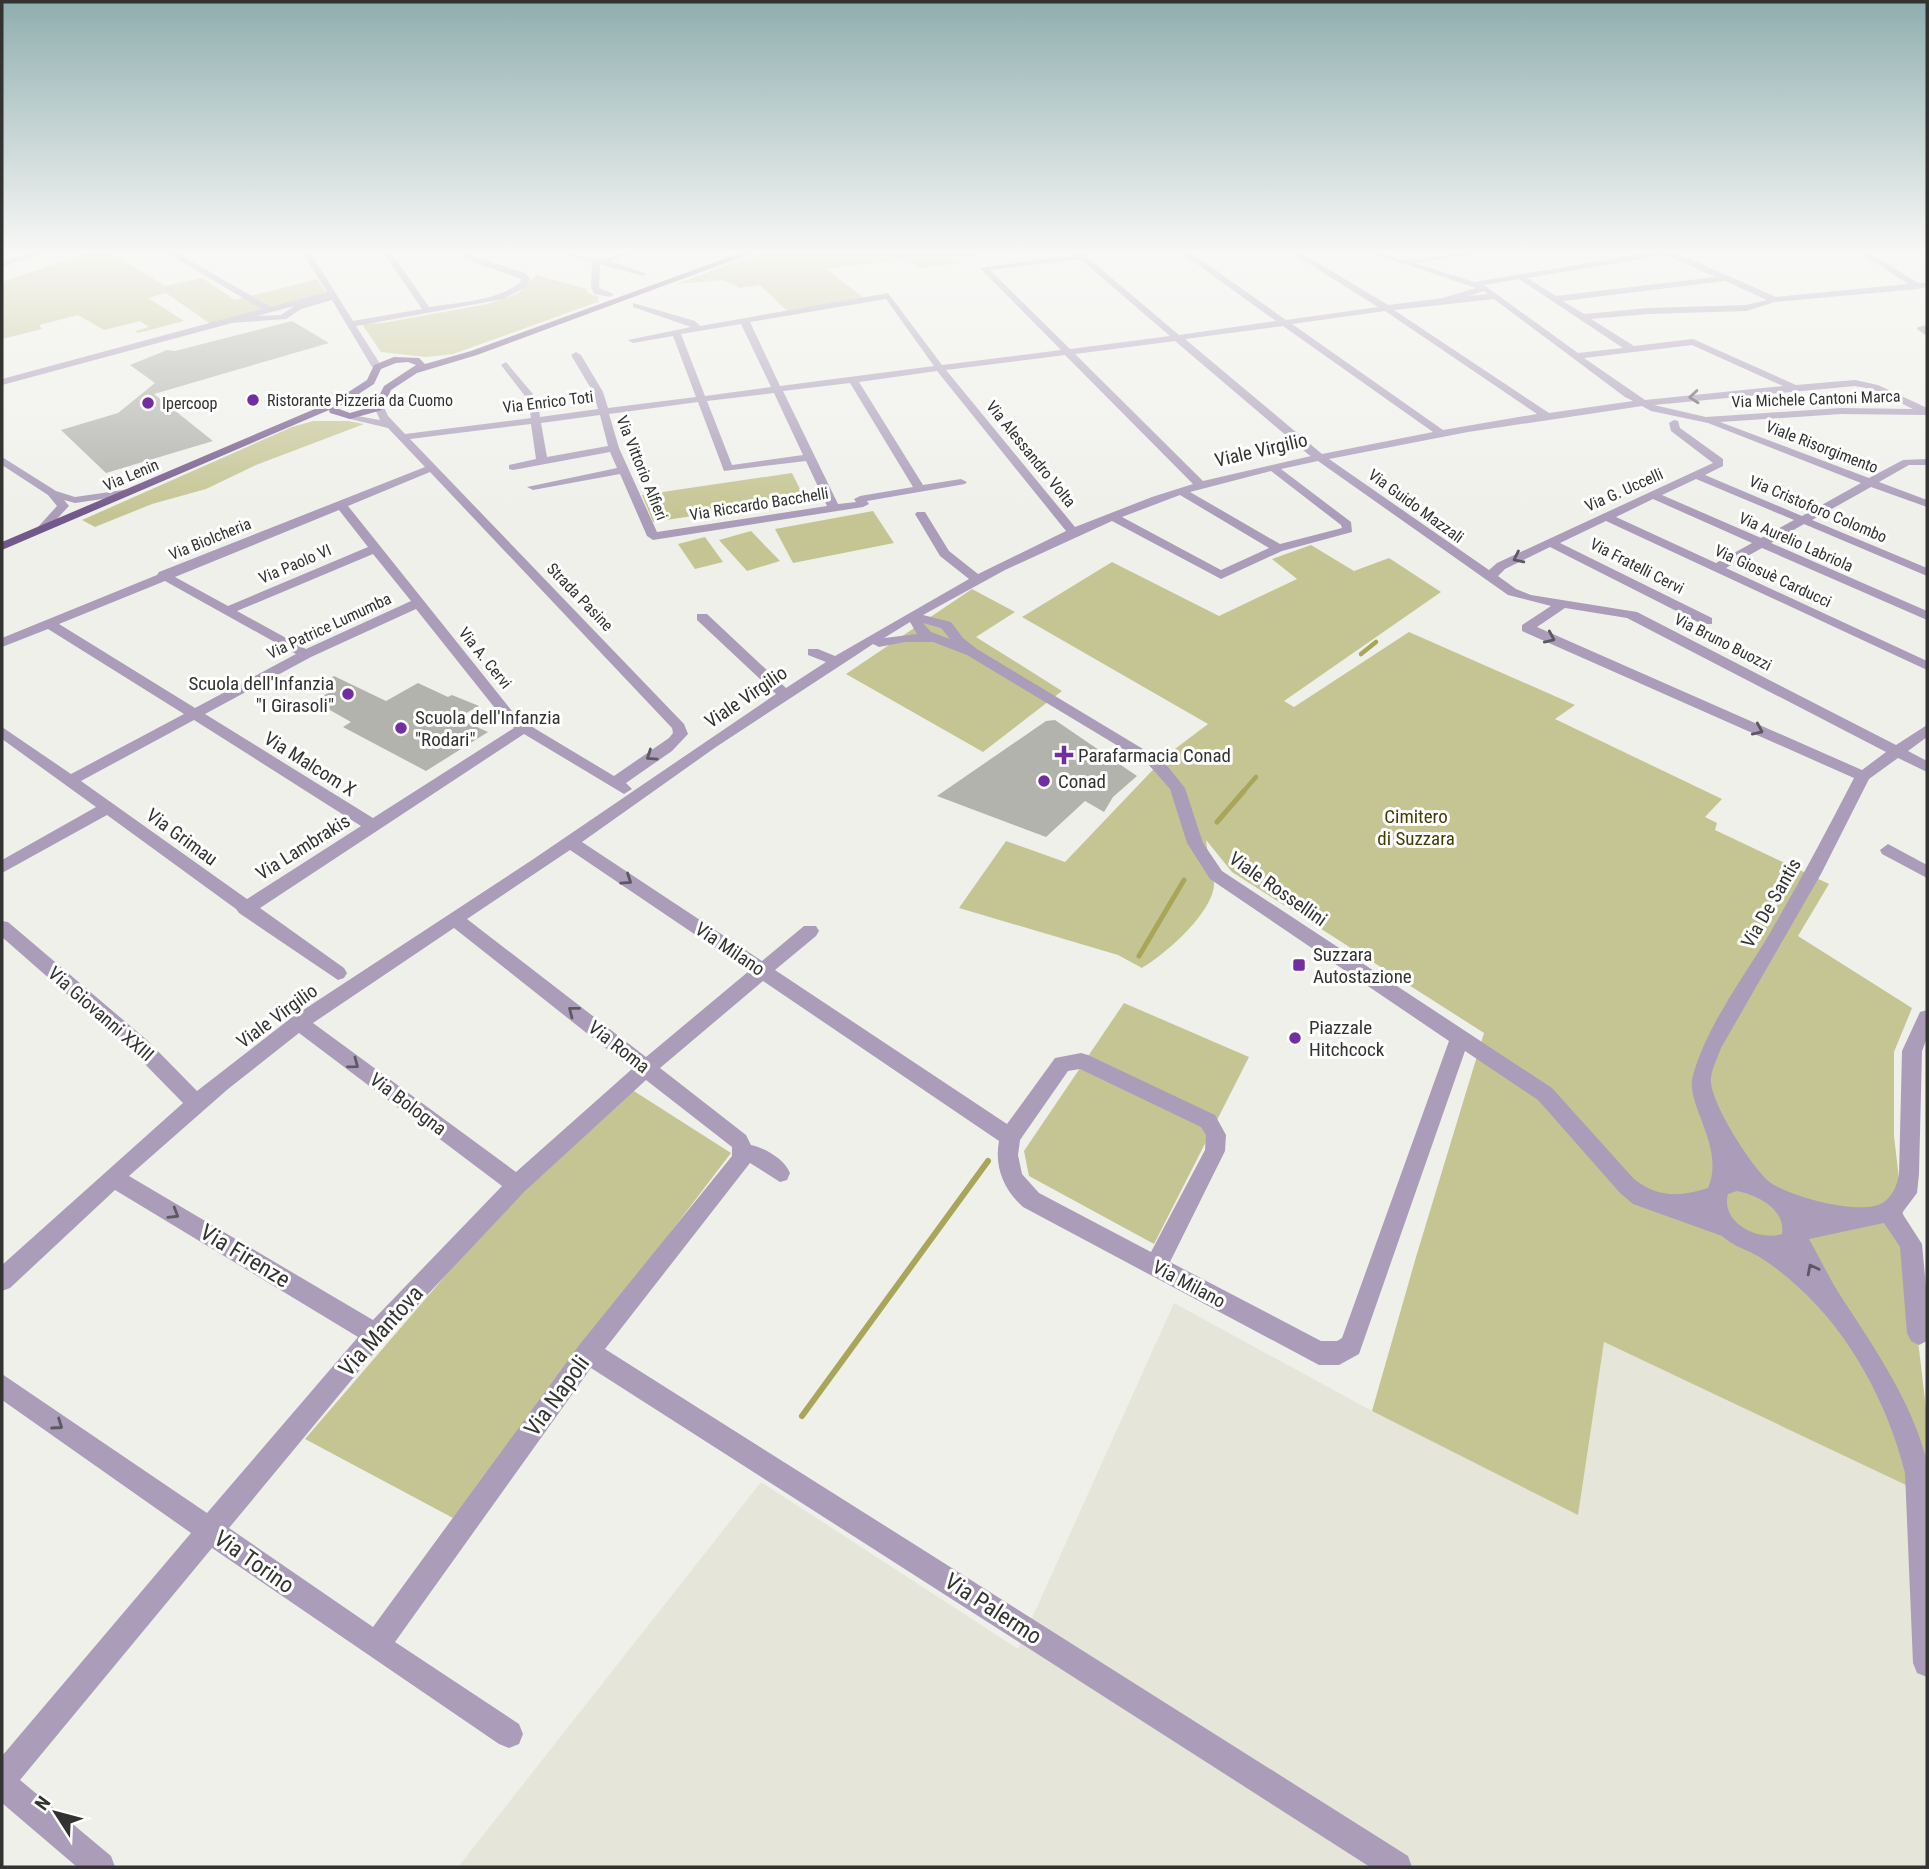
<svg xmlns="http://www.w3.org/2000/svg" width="1929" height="1869" font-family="'Roboto Condensed',sans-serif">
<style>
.built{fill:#e5e5d9}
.green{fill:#c5c594}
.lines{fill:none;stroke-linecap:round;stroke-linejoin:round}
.stream-far2{stroke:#a9a65a;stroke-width:4.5}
.stream-far1{stroke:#a9a65a;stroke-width:5}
.stream{stroke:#a9a65a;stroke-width:6}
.building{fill:#b2b3ad}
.minor{fill:#ab9dba;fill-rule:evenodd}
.major{fill:#73588b;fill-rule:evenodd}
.oneway{stroke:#5d5861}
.poi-dot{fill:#722da1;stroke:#fff;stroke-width:2.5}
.labels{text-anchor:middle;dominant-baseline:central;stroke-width:6;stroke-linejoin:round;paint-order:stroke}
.far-street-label{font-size:16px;fill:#333331;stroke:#fff}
.far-poi-label{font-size:16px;fill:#333331;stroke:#fff;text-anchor:start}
.street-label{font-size:19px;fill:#333331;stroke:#fff}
.poi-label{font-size:19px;fill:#333331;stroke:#fff;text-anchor:start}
.park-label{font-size:19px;fill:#403d00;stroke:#fff}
.near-street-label{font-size:23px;fill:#333331;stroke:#fff}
</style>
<rect width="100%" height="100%" fill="#f0f0eb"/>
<path class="built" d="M 1174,1303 L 1372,1411 L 1577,1514 L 1604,1342 L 1927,1495 L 1927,1867 L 458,1867 L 761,1482 L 1018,1649 Z"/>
<g class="green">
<path d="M 89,252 L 109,252 L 165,286 L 202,278 L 235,300 L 317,279 L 327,294 L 212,325 L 166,293 L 148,298 L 184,321 L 138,333 L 135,331 L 149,327 L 140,321 L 104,330 L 78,315 L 39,325 L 42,329 L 2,339 L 2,282 Z"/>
<path d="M 764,252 L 1005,252 L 957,258 L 961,263 L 917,268 L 908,259 L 826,269 L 864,298 L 788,312 L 760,285 L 740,288 L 723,280 L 676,284 Z"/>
<path d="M 536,275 L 587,289 L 588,293 L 599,297 L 597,300 L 600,301 L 453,354 L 426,357 L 381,352 L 362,324 L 383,323 L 488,304 L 519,293 Z"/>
<path d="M 313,421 L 348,421 L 364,424 L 256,465 L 206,489 L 152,504 L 95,527 L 82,520 L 292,427 Z"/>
<path d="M 792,473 L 805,499 L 653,522 L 642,495 Z"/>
<path d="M 873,511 L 894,543 L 793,563 L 775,529 Z"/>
<path d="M 751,531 L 780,561 L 747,571 L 719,540 Z"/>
<path d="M 705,537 L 723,562 L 695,569 L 678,544 Z"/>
<path d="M 1311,545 L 1354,571 L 1389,558 L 1441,592 L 1284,701 L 1294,707 L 1409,632 L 1575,705 L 1555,719 L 1722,799 L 1705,817 L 1717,823 L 1715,830 L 1829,884 L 1798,936 L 1912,1008 L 1894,1052 L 1894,1136 L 1927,1417 L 1927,1495 L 1604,1342 L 1578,1515 L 1372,1411 L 1416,1257 L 1484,1033 L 1232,872 L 1206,840 C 1207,854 1213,869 1214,883 C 1215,911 1165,955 1142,968 L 1118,955 L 959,908 L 1006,841 L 1065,862 L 1167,755 L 1208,724 L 1022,617 L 1112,562 L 1219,616 L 1297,579 L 1272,559 Z"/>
<path d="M 972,589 L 1015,612 L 976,637 L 1062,691 L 983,752 L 846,674 Z"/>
<path d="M 1124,1003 L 1249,1057 L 1154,1244 L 1029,1176 L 1024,1151 Z"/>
<path d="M 626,1086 L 731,1153 L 453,1518 L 305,1439 L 519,1190 Z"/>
</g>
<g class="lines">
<g class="stream-far2">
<path d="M 1361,654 L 1376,642"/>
<path d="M 1242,793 L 1256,777"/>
</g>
<g class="stream-far1">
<path d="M 1217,822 L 1244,791"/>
<path d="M 1139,956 L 1184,880"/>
</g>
<path class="stream" d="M 802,1416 L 988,1161"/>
</g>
<g class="building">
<path d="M 292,321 L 329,343 L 154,394 L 213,441 L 106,473 L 61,430 L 118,413 L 155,383 L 130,365 L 167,350 L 175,351 Z"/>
<path d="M 334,676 L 386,701 L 418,683 L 448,697 L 452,695 L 479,706 L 457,718 L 488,732 L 426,771 L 343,727 L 351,722 L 314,701 L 332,691 L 319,684 Z"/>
<path d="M 1055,720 L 1137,776 L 1113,797 L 1104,812 L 1085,801 L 1046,837 L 937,796 L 1046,721 Z"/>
</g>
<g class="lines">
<g class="minor">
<path d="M 32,252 L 44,252 L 2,267 L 2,262 Z"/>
<path d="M 165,252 L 175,252 L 271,307 L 327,292 L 302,252 L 310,252 L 353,321 L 422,309 L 383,252 L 391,252 L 429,307 C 453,303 508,300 522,279 L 461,258 L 463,252 L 472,252 L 469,255 L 525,273 L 530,279 L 526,287 L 503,299 L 356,326 L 382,367 L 377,370 L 372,367 L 332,300 L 301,309 L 286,319 L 232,323 L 2,385 L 2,379 L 262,309 ZM 294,306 L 281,315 L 257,316 Z"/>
<path d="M 560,252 C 574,252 588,260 600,260 C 612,259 622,252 635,252 L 610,261 L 647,274 L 643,276 L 600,264 L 599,288 L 614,294 L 610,297 L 595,294 L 591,288 L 592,262 Z"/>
<path d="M 1072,252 L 1081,252 L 1179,335 L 1276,321 L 1180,252 L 1190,252 L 1286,320 L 1378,307 L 1290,252 L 1300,252 L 1388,305 L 1443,298 L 1476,288 L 1369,252 C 1382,252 1395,260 1407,260 C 1433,259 1458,252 1485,252 L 1415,263 L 1474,282 L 1654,252 L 1674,252 L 1776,297 L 1908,284 L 1859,252 L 1869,252 L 1918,283 L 1927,283 L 1927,287 L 1918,289 L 1775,302 L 1746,311 L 1648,314 L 1591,319 L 1634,346 L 1693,339 L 1796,385 L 1855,380 L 1878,385 L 1927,408 L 1927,415 L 1841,414 L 1720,422 L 1869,478 L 1903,460 L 1927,459 L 1927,465 L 1909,465 L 1879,482 L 1927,500 L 1927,507 L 1871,487 L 1812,520 L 1927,568 L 1927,576 L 1804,524 L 1771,543 L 1927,611 L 1927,620 L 1762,548 L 1726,568 L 1927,661 L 1927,670 L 1606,521 L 1560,543 L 1712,618 L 1712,624 L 1702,624 L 1550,547 L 1505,569 L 1498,576 L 1516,589 L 1531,595 L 1637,612 L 1896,745 L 1927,725 L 1927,737 L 1908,751 L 1927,761 L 1927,772 L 1898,758 L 1869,779 L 1821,874 L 1721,1048 C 1718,1057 1712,1068 1711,1078 C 1708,1100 1754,1171 1771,1183 C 1792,1197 1863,1217 1884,1202 C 1894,1194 1897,1185 1899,1174 L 1902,1051 L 1920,1012 L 1927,1010 L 1927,1038 L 1922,1051 L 1919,1174 L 1917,1193 L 1902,1213 L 1922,1244 L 1927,1298 L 1927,1341 L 1919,1345 L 1911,1341 L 1907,1333 L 1900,1247 L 1884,1223 L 1809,1239 C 1821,1260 1831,1282 1844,1301 C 1877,1352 1911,1401 1927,1461 L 1927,1677 L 1917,1673 L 1913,1663 L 1905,1473 C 1888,1404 1850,1333 1797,1286 C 1785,1275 1768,1261 1754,1254 C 1742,1248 1732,1245 1722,1236 L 1633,1204 L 1620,1193 L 1538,1100 L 1465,1051 L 1359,1354 L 1339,1365 L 1319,1365 L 1023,1207 C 1004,1190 994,1167 999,1141 L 763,981 L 660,1068 L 746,1135 L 751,1145 C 765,1148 784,1159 790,1173 L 787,1180 L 780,1182 L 750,1163 L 605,1349 L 1408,1856 L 1412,1867 L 1370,1867 L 591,1368 L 395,1642 L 519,1724 L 523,1734 L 519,1744 L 509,1748 L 499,1744 L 212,1548 L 20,1780 L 111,1856 L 115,1867 L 77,1867 L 2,1803 L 2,1756 L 191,1533 L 2,1400 L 2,1374 L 207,1513 L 358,1337 L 115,1190 L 10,1288 L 2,1291 L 2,1265 L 183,1103 L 134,1053 L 2,937 L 2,921 L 8,922 L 148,1041 L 197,1091 L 291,1018 L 532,860 L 776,694 L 697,620 L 697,614 L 707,614 L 786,688 L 826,662 L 808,655 L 808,649 L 818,649 L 835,656 L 969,579 L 940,556 L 915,514 L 917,512 L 925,512 L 949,551 L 978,574 L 1066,531 L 937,371 L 859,382 L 923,485 L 961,479 L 967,482 L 965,484 L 867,501 L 869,504 L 863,507 L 653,540 L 647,536 L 620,474 L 533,490 L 527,487 L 617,468 L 610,452 L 513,470 L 509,469 L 509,465 L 536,459 L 531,424 L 410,439 L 684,724 L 688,734 L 672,751 L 626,783 L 632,789 L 624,794 L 524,734 L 260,908 L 344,968 L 347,973 L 344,978 L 338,980 L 239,913 L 236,909 L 107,815 L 2,873 L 2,860 L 96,807 L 2,739 L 2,727 L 71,774 L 184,714 L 48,629 L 2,647 L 2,638 L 157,575 L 159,572 L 425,467 L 388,428 L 346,418 L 346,414 L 380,420 L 374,407 L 383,405 L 388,416 L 405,434 L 531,418 L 528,400 L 501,365 L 506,362 L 538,400 L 540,417 L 598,409 L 593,392 L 571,355 L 576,352 L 581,355 L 603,392 L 608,408 L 696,397 L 673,336 L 633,343 L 628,340 L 691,327 L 633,307 L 633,303 L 695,321 L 700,326 L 888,293 L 942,365 L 1061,350 L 980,268 L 1075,255 ZM 1665,255 L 1716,277 L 1556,296 L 1527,278 ZM 1080,259 L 1170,336 L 1070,349 L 990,270 ZM 1519,279 L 1623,348 L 1578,353 L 1484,285 ZM 1725,281 L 1767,300 L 1746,305 L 1648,308 L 1584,314 L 1563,301 ZM 1484,291 L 1488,294 L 1468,296 ZM 886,299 L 934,366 L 780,386 L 750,322 ZM 1494,299 L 1625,397 L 1633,401 L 1549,413 L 1394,310 ZM 1385,311 L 1537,414 L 1443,430 L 1292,324 ZM 741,324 L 771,387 L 705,396 L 681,334 ZM 1283,326 L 1433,432 L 1322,454 L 1185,339 ZM 1175,341 L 1309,455 L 1311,456 L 1203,481 L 1075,354 ZM 1692,345 L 1783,386 L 1645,400 L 1584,358 ZM 1065,355 L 1193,484 L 1152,497 L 1075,527 L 946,370 ZM 850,383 L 913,487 L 860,496 L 854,499 L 856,502 L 838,504 L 783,391 ZM 1855,386 L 1872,389 L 1913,409 L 1841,408 L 1706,417 L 1654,405 ZM 774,393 L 803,455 L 732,465 L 707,401 ZM 698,402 L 724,471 L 806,461 L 827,506 L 657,532 L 619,448 L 609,414 ZM 1642,406 L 1651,411 L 1708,423 L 1861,483 L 1802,516 L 1705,475 L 1723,466 L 1723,459 L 1680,428 L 1678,421 L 1674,420 L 1669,423 L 1671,431 L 1713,463 L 1497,563 L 1489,570 L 1329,459 L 1468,432 ZM 600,415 L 608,446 L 547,457 L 541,423 ZM 1318,461 L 1508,595 L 1551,606 L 1522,625 L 1522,631 L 1854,778 C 1825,834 1796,889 1764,943 C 1738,985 1707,1027 1693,1075 C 1684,1104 1726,1146 1708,1188 C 1680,1197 1658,1198 1634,1179 L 1552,1088 L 1222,871 L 1203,843 L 1185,788 L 1169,768 L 1158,758 L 977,649 L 963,638 L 951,622 L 923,615 L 1005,570 L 1112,521 L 1221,579 L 1282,551 L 1352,532 L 1351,522 L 1281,469 ZM 1271,471 L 1341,525 L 1342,528 L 1280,544 L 1190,492 ZM 430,472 L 672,728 L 673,733 L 669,738 L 614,776 L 529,725 L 512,711 L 348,506 ZM 1696,479 L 1794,520 L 1761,538 L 1662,495 ZM 1180,495 L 1269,548 L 1221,570 L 1122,517 ZM 1653,499 L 1752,543 L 1716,563 L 1616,517 ZM 339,510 L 368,547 L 228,606 L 175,577 ZM 373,554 L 411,601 L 306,649 L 237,611 ZM 165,581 L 296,654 L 195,708 L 59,624 ZM 1565,608 L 1627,618 L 1886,752 L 1862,770 L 1537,627 ZM 416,609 L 502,717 L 514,728 L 373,818 L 205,714 L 311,657 ZM 910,622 L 917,634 L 884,638 ZM 923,623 L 941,628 L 950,639 L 931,632 ZM 905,642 L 933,642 L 967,655 L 1148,764 L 1170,789 L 1187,843 L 1210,879 L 1449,1041 L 1342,1338 L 1337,1341 L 1321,1341 L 1170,1262 L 1225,1151 L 1226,1135 L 1215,1115 L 1088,1055 L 1081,1053 L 1055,1058 L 1007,1124 L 775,970 L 816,936 L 819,931 L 816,926 L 804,926 L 762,961 L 582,842 L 716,747 L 858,654 L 873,644 L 879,647 ZM 194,720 L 361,826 L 247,899 L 81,781 ZM 570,850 L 749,971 L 646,1057 L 467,919 ZM 454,928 L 632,1069 L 516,1172 L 313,1023 ZM 299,1033 L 502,1186 L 373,1320 L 129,1176 L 228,1089 ZM 1080,1069 L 1201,1127 L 1206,1135 L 1205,1150 L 1151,1252 L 1039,1193 L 1022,1174 L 1018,1155 L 1020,1140 L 1068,1071 ZM 646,1080 L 732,1147 L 732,1156 L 580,1344 L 373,1627 L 229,1528 L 383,1342 L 524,1192 ZM 1737,1191 C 1757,1195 1786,1209 1782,1234 C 1758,1242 1720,1222 1728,1194 Z"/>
<path d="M 1927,325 L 1927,336 L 1917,329 L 1918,327 Z"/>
<path d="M 2,457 L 56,491 L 75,497 L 130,489 L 136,492 L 130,495 L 75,503 L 64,500 L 69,506 L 67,508 L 46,531 L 38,531 L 38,527 L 57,506 L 48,495 L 2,465 Z"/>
<path d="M 1888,844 L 1927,865 L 1927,878 L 1882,854 L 1880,850 Z"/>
</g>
<path class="major" d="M 743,252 L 755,252 L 477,355 L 417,373 L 391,390 L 382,410 L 350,419 L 330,413 L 329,410 L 2,550 L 2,542 L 336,400 L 367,380 L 374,365 L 394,357 L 419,358 L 425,364 L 471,351 ZM 408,362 L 416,365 L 384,386 L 374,406 L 350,413 L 339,409 L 340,406 L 374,384 L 381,369 L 396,363 Z"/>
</g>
<defs><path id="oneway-chevron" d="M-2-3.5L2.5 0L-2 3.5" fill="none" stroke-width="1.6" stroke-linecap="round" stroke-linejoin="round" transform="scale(1.75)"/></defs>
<g class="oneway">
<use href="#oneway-chevron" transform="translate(1694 397) rotate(175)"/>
<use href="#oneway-chevron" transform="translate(1518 558) rotate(154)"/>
<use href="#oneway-chevron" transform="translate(1550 638) rotate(24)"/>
<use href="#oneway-chevron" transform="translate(1758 730) rotate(24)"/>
<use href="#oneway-chevron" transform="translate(651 756) rotate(146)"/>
<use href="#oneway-chevron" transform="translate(627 880) rotate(34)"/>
<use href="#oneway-chevron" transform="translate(573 1011) rotate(-142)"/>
<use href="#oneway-chevron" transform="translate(354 1064) rotate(37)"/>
<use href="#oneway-chevron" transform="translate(174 1214) rotate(31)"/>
<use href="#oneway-chevron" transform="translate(1812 1269) rotate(-117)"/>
<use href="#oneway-chevron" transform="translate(58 1425) rotate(35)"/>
</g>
<linearGradient id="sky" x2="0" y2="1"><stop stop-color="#8faeaf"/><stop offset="0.49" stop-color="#f8f8f6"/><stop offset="1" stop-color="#f8f8f6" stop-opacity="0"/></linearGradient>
<rect width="1929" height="514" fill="url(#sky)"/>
<g class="poi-dot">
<circle cx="253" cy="400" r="7"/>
<circle cx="148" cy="403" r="7"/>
<circle cx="348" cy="694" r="7"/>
<circle cx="401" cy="728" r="7"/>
<path d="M1060.5 744.5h7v7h7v7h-7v7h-7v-7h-7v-7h7z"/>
<circle cx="1044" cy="781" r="7"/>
<rect x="1292" y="958" width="14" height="14" rx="3.5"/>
<circle cx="1295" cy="1038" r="7"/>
</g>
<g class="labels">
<g class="far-street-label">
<text transform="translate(1816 399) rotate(-2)">Via Michele Cantoni Marca</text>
<text transform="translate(548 402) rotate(-7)">Via Enrico Toti</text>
<text transform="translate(1822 447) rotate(21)">Viale Risorgimento</text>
<text transform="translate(1031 454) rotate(51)">Via Alessandro Volta</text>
<text transform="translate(642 468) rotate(68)">Via Vittorio Alfieri</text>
<text transform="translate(131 475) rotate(-23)">Via Lenin</text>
<text transform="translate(1624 490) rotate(-24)">Via G. Uccelli</text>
<text transform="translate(759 504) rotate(-9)">Via Riccardo Bacchelli</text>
<text transform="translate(1416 506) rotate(36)">Via Guido Mazzali</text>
<text transform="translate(1818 509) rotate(23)">Via Cristoforo Colombo</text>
<text transform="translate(210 539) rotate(-22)">Via Biolcheria</text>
<text transform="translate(1796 542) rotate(24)">Via Aurelio Labriola</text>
<text transform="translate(295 564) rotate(-23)">Via Paolo VI</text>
<text transform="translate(1637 566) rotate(27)">Via Fratelli Cervi</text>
<text transform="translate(1773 576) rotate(25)">Via Giosuè Carducci</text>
<text transform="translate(580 597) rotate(46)">Strada Pasine</text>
<text transform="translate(329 626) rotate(-25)">Via Patrice Lumumba</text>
<text transform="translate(1723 642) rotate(27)">Via Bruno Buozzi</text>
<text transform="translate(485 658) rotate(51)">Via A. Cervi</text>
</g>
<g class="far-poi-label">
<text x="267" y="400">Ristorante Pizzeria da Cuomo</text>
<text x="162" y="403">Ipercoop</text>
</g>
<g class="street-label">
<text transform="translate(1261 450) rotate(-13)">Viale Virgilio</text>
<text transform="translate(746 697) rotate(-34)">Viale Virgilio</text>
<text transform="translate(310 764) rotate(32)">Via Malcom X</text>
<text transform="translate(182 837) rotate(36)">Via Grimau</text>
<text transform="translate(303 847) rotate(-32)">Via Lambrakis</text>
<text transform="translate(1278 889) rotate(35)">Viale Rossellini</text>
<text transform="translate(1771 903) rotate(-60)">Via De Santis</text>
<text transform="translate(730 949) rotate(34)">Via Milano</text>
<text transform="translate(101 1014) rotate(41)">Via Giovanni XXIII</text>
<text transform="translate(277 1016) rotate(-36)">Viale Virgilio</text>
<text transform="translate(619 1047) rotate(38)">Via Roma</text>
<text transform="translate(408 1104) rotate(37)">Via Bologna</text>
<text transform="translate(1189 1284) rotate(28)">Via Milano</text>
</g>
<g class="poi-label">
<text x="334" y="683" text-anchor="end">Scuola dell'Infanzia<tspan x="334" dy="22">"I Girasoli"</tspan></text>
<text x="415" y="717">Scuola dell'Infanzia<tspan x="415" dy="22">"Rodari"</tspan></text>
<text x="1078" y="755">Parafarmacia Conad</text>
<text x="1058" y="781">Conad</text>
<text x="1313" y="954">Suzzara<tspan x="1313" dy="22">Autostazione</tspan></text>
<text x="1309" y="1027">Piazzale<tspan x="1309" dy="22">Hitchcock</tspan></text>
</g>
<g class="park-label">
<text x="1416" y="816">Cimitero<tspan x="1416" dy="22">di Suzzara</tspan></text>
</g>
<g class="near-street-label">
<text transform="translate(245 1256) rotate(31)">Via Firenze</text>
<text transform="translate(381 1331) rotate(-48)">Via Mantova</text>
<text transform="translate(557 1396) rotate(-54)">Via Napoli</text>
<text transform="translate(254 1562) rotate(35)">Via Torino</text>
<text transform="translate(993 1609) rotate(33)">Via Palermo</text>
</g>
</g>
<rect width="1929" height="1869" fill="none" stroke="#333331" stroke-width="7"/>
<g transform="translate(56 1813) rotate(306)" stroke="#ffffff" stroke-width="5" paint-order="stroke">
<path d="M0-5L12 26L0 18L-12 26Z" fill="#333331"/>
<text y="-10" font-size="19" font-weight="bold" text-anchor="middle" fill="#333331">N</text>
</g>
</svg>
